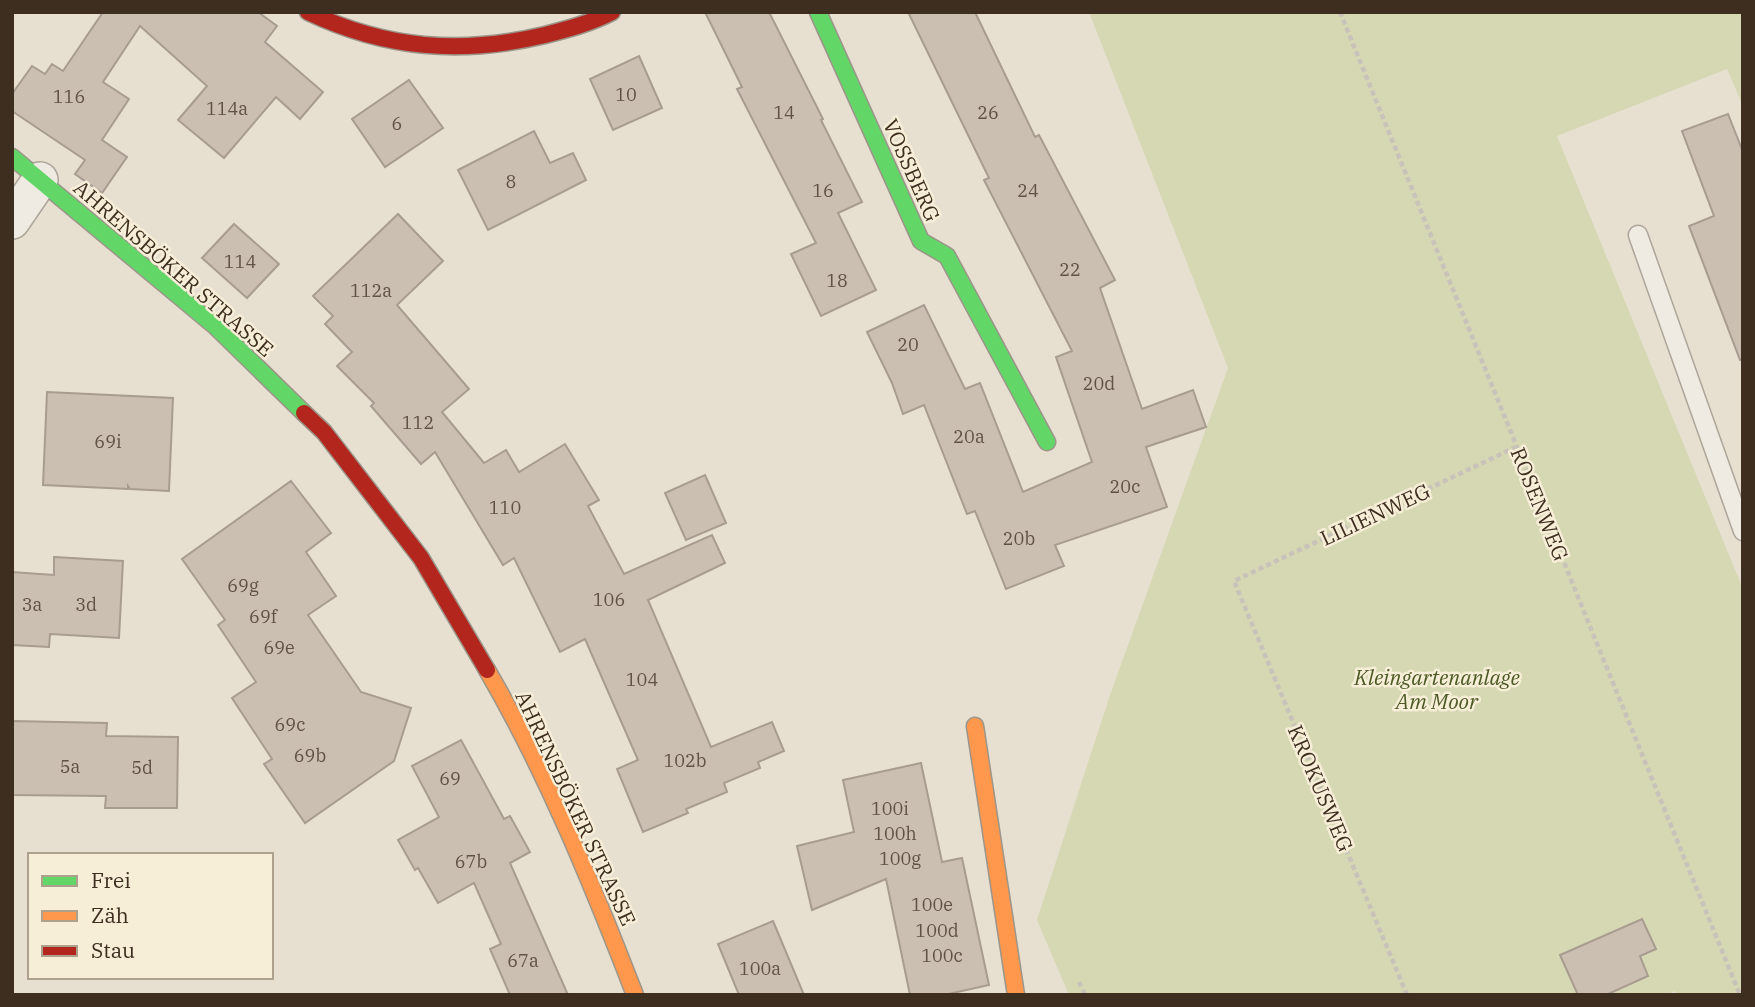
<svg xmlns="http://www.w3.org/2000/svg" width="1755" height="1007" font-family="'IBM Plex Serif',serif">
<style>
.green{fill:#d6d7b3}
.building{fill:#cbbfb2;stroke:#a89c90;stroke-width:2}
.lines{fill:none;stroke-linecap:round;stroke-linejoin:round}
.lane-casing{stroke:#ada599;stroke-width:21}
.street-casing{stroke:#ada599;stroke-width:38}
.fast-casing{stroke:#9c958a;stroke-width:19}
.slow-casing{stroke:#9c958a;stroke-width:19}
.jam-casing{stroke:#9c958a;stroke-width:19}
.path{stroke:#c8c2b9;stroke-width:4.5;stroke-dasharray:5 3.5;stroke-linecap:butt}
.lane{stroke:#efebe3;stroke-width:18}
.street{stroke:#efebe3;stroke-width:35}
.fast{stroke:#63d668;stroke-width:16}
.slow{stroke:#ff974d;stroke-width:16}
.jam{stroke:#b3261e;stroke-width:16}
.labels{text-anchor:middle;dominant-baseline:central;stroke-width:5;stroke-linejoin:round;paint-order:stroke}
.number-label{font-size:18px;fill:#605244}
.street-label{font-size:21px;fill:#3d2e20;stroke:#f7eed8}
.park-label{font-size:21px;font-style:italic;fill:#4d5a26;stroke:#f7eed8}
</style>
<rect width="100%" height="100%" fill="#e7e0d1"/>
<path class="green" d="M 1089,12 L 1743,12 L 1743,106 L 1727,69 L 1557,136 L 1743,589 L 1743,995 L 1678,995 L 1675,991 L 1665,995 L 1069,995 L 1037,920 L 1110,695 L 1228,368 Z"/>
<g class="building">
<path d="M 103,12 L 258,12 L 277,26 L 265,42 L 323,92 L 300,119 L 276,97 L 224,158 L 178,120 L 207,86 L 140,26 L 103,82 L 129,99 L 102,140 L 127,157 L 102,193 L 75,174 L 85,160 L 12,111 L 12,94 L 32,66 L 45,74 L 52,64 L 63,71 Z"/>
<path d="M 705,12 L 769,12 L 823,119 L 821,120 L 862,202 L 838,213 L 876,290 L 821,316 L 791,254 L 816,243 L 737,89 L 742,87 Z"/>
<path d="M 908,12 L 975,12 L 1035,137 L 1039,135 L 1115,280 L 1100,288 L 1142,409 L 1193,390 L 1206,427 L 1146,447 L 1167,507 L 1055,545 L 1064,566 L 1006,589 L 975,511 L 967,514 L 924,405 L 903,414 L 892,383 L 867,332 L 924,305 L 965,389 L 980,383 L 1023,492 L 1092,462 L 1056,357 L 1072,351 L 984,180 L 989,178 Z"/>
<path d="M 639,56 L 662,108 L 613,130 L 590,79 Z"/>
<path d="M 409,80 L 443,128 L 385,167 L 352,119 Z"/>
<path d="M 1728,114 L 1743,152 L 1743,359 L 1740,360 L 1689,226 L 1714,216 L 1682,131 Z"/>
<path d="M 534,131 L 550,163 L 573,153 L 586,180 L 488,230 L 458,170 Z"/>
<path d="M 398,214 L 443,261 L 397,305 L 469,389 L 442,412 L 484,463 L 506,450 L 519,472 L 565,444 L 599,500 L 588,506 L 624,574 L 712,535 L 725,563 L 648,600 L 711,747 L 772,722 L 784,751 L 758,762 L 760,768 L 724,783 L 727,792 L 686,809 L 688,813 L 643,832 L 617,769 L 638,760 L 585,639 L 560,652 L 514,558 L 503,565 L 435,452 L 421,464 L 371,406 L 374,403 L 337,366 L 352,352 L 325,324 L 333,316 L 313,296 Z"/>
<path d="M 234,224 L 279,264 L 247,298 L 202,258 Z"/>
<path d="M 47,392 L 173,398 L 169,491 L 130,489 L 128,486 L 128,489 L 43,485 Z"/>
<path d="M 705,475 L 726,523 L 686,540 L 665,493 Z"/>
<path d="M 291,481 L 331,533 L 306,552 L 336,596 L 308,615 L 361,692 L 411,708 L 394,761 L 305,823 L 264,764 L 272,759 L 232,698 L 256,682 L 218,625 L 225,620 L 182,559 Z"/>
<path d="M 54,557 L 123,561 L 119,638 L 50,634 L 49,647 L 12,645 L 12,572 L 54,575 Z"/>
<path d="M 12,721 L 107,723 L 106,736 L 178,737 L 177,808 L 105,808 L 106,796 L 12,795 Z"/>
<path d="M 461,740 L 504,819 L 510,816 L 530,852 L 510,863 L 568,995 L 510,995 L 490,949 L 501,944 L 474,883 L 438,903 L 418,868 L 415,870 L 398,840 L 439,817 L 412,766 Z"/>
<path d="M 921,763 L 942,862 L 962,858 L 989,985 L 944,995 L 910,995 L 886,879 L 812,910 L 797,846 L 854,832 L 843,780 Z"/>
<path d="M 1642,919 L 1656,949 L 1640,956 L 1648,976 L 1606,995 L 1578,995 L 1560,955 Z"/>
<path d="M 773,921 L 804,995 L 739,995 L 718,944 Z"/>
</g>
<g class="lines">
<g class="lane-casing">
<path id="lane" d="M 1638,235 L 1743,531"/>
</g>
<g class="street-casing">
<path id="street" d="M 12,221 L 40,180"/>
</g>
<g class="fast-casing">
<g id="fast">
<path d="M 818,12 L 921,241 L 947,256 L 1047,442"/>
<path d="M 12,157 L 215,326 L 304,413"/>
</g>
</g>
<g class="slow-casing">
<g id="slow">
<path d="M 487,670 C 547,773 592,884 635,995"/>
<path d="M 975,726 L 1016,995"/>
</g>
</g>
<g class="jam-casing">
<g id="jam">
<path d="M 308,12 C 386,49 461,55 545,35 C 568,29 591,23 612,12"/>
<path d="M 304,413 L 324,432 L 421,558 L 487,670"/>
</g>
</g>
<g class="path">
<path d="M 1340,12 L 1740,995"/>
<path d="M 1079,982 L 1085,995"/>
<path d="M 1407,995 L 1234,581 L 1516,447"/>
</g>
<use href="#lane" class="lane"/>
<use href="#street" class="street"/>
<use href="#fast" class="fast"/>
<use href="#slow" class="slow"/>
<use href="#jam" class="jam"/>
</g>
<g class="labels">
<g class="number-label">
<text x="626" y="94">10</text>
<text x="69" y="96">116</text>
<text x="227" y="108">114a</text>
<text x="784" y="112">14</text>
<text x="988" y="112">26</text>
<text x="397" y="123">6</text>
<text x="511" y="181">8</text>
<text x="823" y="190">16</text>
<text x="1028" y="190">24</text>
<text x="240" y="261">114</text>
<text x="1070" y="269">22</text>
<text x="837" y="280">18</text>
<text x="371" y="290">112a</text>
<text x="908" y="344">20</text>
<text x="1099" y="383">20d</text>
<text x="418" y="422">112</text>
<text x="969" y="436">20a</text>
<text x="108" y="441">69i</text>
<text x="1125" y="486">20c</text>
<text x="505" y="507">110</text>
<text x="1019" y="538">20b</text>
<text x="243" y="585">69g</text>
<text x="609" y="599">106</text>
<text x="32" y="604">3a</text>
<text x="86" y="604">3d</text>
<text x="263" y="616">69f</text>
<text x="279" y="647">69e</text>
<text x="642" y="679">104</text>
<text x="290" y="724">69c</text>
<text x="310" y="755">69b</text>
<text x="685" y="760">102b</text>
<text x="70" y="766">5a</text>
<text x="142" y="767">5d</text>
<text x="450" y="778">69</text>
<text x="890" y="808">100i</text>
<text x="895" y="833">100h</text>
<text x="900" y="858">100g</text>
<text x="471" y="861">67b</text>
<text x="932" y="904">100e</text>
<text x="937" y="930">100d</text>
<text x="942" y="955">100c</text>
<text x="523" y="960">67a</text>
<text x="760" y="968">100a</text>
</g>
<g class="street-label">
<text transform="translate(912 170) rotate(66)">VOSSBERG</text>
<text transform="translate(174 268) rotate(41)">AHRENSBÖKER STRASSE</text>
<text transform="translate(1540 504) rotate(68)">ROSENWEG</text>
<text transform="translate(1375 514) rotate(-25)">LILIENWEG</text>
<text transform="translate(1321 788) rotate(67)">KROKUSWEG</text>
<text transform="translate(576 808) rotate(65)">AHRENSBÖKER STRASSE</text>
</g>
<g class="park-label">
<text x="1437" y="677">Kleingartenanlage<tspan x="1437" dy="24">Am Moor</tspan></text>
</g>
</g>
<rect width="1755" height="1007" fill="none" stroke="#3d2e20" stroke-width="28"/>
<rect x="28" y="853" width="245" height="126" fill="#f7eed8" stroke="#ada18e" stroke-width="2"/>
<rect x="42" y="876" width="35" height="10" fill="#63d668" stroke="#ada18e" stroke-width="2"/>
<text x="91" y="888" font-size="21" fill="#3d2e20">Frei</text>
<rect x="42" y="911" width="35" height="10" fill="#ff974d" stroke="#ada18e" stroke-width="2"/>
<text x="91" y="923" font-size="21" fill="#3d2e20">Zäh</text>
<rect x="42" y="946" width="35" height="10" fill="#b3261e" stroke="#ada18e" stroke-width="2"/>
<text x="91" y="958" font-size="21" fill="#3d2e20">Stau</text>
</svg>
